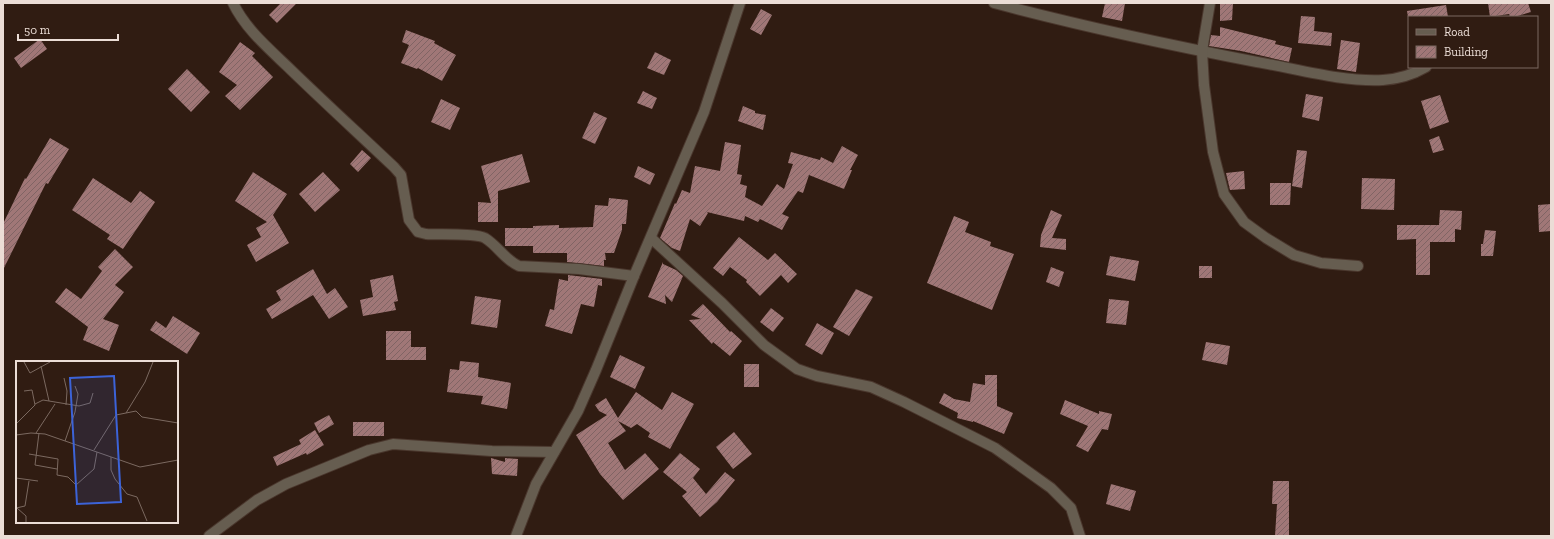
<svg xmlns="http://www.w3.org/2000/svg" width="1554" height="539" font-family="'Zilla Slab',serif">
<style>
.building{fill:url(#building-hatch)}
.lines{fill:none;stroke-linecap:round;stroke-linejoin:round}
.minor-casing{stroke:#4a372d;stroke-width:12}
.minor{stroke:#665d50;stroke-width:10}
.inset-road{fill:none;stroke:#7b6960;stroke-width:1}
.view{fill:#3c63d8;fill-opacity:0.15;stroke:#3c63d8;stroke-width:2}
.inset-edge{fill:none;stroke:#ebddd6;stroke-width:2}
</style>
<defs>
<pattern id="building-hatch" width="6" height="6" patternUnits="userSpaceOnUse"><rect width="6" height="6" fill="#a07777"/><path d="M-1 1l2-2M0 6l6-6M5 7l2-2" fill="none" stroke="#806464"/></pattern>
</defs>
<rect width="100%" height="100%" fill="#301c12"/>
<g class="building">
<path d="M 281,3 L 297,3 L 277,23 L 269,15 Z"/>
<path d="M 1105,3 L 1125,3 L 1122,21 L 1102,17 Z"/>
<path d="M 1220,3 L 1233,3 L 1232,20 L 1220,21 Z"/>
<path d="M 1488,3 L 1528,3 L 1531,12 L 1514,17 L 1510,17 L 1509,14 L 1490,17 Z"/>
<path d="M 1446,5 L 1448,17 L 1408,17 L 1407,11 Z"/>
<path d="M 761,9 L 772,15 L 761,35 L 750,29 Z"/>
<path d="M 1301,16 L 1315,17 L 1314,31 L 1332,33 L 1331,46 L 1298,43 Z"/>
<path d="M 1220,27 L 1276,41 L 1275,44 L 1292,48 L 1289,62 L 1241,51 L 1209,46 L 1211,35 L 1220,36 Z"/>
<path d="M 406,30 L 435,41 L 434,43 L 456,55 L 442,81 L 418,68 L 417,69 L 401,63 L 409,45 L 402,42 Z"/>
<path d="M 40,39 L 47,49 L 21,68 L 14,58 Z"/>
<path d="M 1341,40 L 1360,43 L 1356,72 L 1337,69 Z"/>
<path d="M 240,42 L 255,53 L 252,56 L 273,77 L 240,110 L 225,96 L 237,85 L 219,72 Z"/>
<path d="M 655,52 L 671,60 L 664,75 L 647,68 Z"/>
<path d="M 187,69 L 210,92 L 191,112 L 168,89 Z"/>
<path d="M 643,91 L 657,98 L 652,109 L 637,103 Z"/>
<path d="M 1306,94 L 1323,97 L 1319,121 L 1302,117 Z"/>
<path d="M 1440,95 L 1449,122 L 1430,129 L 1421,101 Z"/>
<path d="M 441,99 L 460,108 L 450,130 L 431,122 Z"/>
<path d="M 743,106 L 755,111 L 755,113 L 766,115 L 763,130 L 738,121 Z"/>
<path d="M 594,112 L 607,118 L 595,144 L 582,138 Z"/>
<path d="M 1439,136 L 1444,150 L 1433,153 L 1429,140 Z"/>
<path d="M 50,138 L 69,149 L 48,184 L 46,183 L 3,270 L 3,224 L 25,178 L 26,179 Z"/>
<path d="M 725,142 L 741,145 L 737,174 L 742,175 L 740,184 L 747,186 L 745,197 L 762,206 L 777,184 L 784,189 L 793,164 L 788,163 L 791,152 L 820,160 L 821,157 L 833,163 L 842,146 L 858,155 L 850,170 L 852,170 L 844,189 L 809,175 L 803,193 L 798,191 L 782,214 L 789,217 L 782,230 L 760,219 L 758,222 L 745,216 L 744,221 L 707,212 L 708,213 L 700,226 L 690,219 L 680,251 L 672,248 L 660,238 L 675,203 L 676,204 L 682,190 L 690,193 L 695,166 L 720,171 Z"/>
<path d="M 362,150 L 371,158 L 358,172 L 350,164 Z"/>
<path d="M 1297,150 L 1307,151 L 1302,188 L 1292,186 Z"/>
<path d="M 522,154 L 530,182 L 498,191 L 498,222 L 478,222 L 478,202 L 491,203 L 481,166 Z"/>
<path d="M 638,166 L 655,174 L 650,185 L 634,177 Z"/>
<path d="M 1244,171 L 1245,189 L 1230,190 L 1226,173 Z"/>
<path d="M 253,172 L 287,194 L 273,215 L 289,243 L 256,262 L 247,245 L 261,237 L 256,228 L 267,222 L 235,201 Z"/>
<path d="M 323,172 L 340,190 L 315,212 L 299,194 Z"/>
<path d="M 93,178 L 131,203 L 140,191 L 155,202 L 123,249 L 107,239 L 110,235 L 72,210 Z"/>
<path d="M 1362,178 L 1395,179 L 1394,210 L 1361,209 Z"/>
<path d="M 1270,183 L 1291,183 L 1290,205 L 1270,205 Z"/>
<path d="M 609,198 L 628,200 L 626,224 L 622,224 L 622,230 L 614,253 L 605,253 L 606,260 L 604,260 L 604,266 L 567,262 L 567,253 L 533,253 L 533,246 L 505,246 L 505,228 L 533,228 L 533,226 L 559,225 L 559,228 L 593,227 L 595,205 L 608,206 Z"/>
<path d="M 1551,204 L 1551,231 L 1539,232 L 1538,205 Z"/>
<path d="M 1051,210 L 1062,215 L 1052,238 L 1066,239 L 1066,250 L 1040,247 L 1041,235 Z"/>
<path d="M 1440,210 L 1462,211 L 1461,230 L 1455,229 L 1455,242 L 1430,242 L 1430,275 L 1416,275 L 1416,239 L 1397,240 L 1397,225 L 1439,225 Z"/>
<path d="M 954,216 L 969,222 L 965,232 L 991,242 L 990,246 L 1014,254 L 992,310 L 927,283 Z"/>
<path d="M 1485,230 L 1496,231 L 1493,256 L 1481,256 L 1481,244 L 1483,244 Z"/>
<path d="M 739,237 L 768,260 L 775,253 L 797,274 L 788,283 L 781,275 L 760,296 L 746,282 L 747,280 L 730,267 L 723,276 L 713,268 Z"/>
<path d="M 115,249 L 133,267 L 115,285 L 124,292 L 103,319 L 119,325 L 109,351 L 83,340 L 88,327 L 55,302 L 66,288 L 81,299 L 102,271 L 98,267 Z"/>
<path d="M 1110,256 L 1139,261 L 1135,281 L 1106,275 Z"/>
<path d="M 663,262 L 663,264 L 676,270 L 683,276 L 672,302 L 665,295 L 666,304 L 648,297 Z"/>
<rect x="1199" y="266" width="13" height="12"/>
<path d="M 1051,267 L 1064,272 L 1059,287 L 1046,282 Z"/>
<path d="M 313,269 L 327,294 L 335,288 L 348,307 L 329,319 L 313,295 L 272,319 L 266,309 L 281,300 L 276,291 Z"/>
<path d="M 393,275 L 398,301 L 394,302 L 396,310 L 363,316 L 360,300 L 373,297 L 370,280 Z"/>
<path d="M 568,275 L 602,279 L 602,286 L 598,285 L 594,307 L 581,304 L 572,334 L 545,326 L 550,309 L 554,310 L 559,279 L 568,281 Z"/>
<path d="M 856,289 L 873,297 L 849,336 L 833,327 Z"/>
<path d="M 475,296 L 501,300 L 497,328 L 471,324 Z"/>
<path d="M 1109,299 L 1129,301 L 1126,325 L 1106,323 Z"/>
<path d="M 703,304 L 730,332 L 731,331 L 742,341 L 730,356 L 713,342 L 712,344 L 689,320 L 701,319 L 691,315 Z"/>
<path d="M 771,308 L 784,318 L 773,332 L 760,322 Z"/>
<path d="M 173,316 L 200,333 L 187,354 L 150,330 L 156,321 L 166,328 Z"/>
<path d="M 817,323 L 834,333 L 822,355 L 805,345 Z"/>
<path d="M 386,331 L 411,331 L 411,347 L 426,347 L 426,360 L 386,360 Z"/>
<path d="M 1206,342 L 1230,346 L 1227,365 L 1202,360 Z"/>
<path d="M 620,355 L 645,367 L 635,389 L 610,377 Z"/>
<path d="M 460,361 L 479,363 L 478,377 L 511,383 L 507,409 L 481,404 L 483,396 L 447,392 L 450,369 L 459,370 Z"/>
<rect x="744" y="364" width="15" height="23"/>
<path d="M 985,375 L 997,375 L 997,406 L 1013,413 L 1004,434 L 973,421 L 973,422 L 957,418 L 958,413 L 939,403 L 944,393 L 954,399 L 970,402 L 973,383 L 985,385 Z"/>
<path d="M 636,392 L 662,410 L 672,392 L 694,404 L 670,449 L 648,437 L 650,433 L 637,424 L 631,428 L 618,421 L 626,431 L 608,443 L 625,470 L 645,453 L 659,469 L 623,500 L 600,474 L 576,435 L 607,415 L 599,411 L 595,405 L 606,398 L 618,418 Z"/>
<path d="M 1065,400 L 1099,414 L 1099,411 L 1112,414 L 1108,430 L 1102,429 L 1088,452 L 1076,446 L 1088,426 L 1060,414 Z"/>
<path d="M 329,415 L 334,424 L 319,433 L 314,423 Z"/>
<rect x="353" y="422" width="31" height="14"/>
<path d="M 315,430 L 324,445 L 307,455 L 306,453 L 277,466 L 273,457 L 301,444 L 299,440 Z"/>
<path d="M 734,432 L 752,454 L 733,469 L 716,447 Z"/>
<path d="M 680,453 L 700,469 L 693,478 L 706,494 L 725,472 L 735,480 L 717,502 L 700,517 L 682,496 L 687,492 L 663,472 Z"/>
<path d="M 491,458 L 505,462 L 505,458 L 518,459 L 517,476 L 492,474 Z"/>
<path d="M 1273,481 L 1289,481 L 1289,536 L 1275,536 L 1277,504 L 1272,504 Z"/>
<path d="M 1111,484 L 1136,491 L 1130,511 L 1106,504 Z"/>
</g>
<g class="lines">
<g class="minor-casing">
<g id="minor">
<path d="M 233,3 C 245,28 267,47 287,66 C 322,100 358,133 394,167 L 401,175 L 409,220 L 418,232 L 426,234 C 438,235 476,233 485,238 C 498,246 505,260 519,266 L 579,269 L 634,276"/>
<path d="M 994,3 C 1081,26 1169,45 1257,62 C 1298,69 1341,82 1383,80 C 1398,79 1414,74 1426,67"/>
<path d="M 1210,3 L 1202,51 L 1204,85 L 1213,152 L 1224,194 L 1244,222 L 1266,238 L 1294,255 L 1321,263 L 1358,266"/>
<path d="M 651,238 L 722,303 L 764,345 L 797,369 L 817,376 L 871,387 L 904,402 L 995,448 L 1051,488 L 1071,508 L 1080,536"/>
<path d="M 209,536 L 257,500 L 286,484 L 369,450 L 393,444 L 492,451 L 554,452"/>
<path d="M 516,536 L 536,484 L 578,411 L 596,370 L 634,276 L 704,112 L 740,3"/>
</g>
</g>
<use href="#minor" class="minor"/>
</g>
<g transform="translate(16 361)">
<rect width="162" height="162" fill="#301c12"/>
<path class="inset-road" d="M 8,1 L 14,12 L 34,1M 25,5 L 33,40M 48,17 L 51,30 L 50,44M 19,43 L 27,39 L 63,45 L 74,42 L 77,32M 110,52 L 129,21 L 137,1M 0,63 L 19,44 L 16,29 L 8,30M 20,72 L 39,43M 23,72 L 19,104 L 41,108M 0,74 L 15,72 L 29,73 L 124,106 L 162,99M 49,80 L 59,51 L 62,33 L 59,25M 78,89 L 100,54 L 120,50 L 126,56 L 162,62M 13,93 L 42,98 L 41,114 L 52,116 L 60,124 L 78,108 L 81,91M 95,96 L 95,109 L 99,118 L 111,133 L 121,136 L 131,160M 0,117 L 22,120M 0,147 L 9,145 L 13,120M 1,147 L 10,155 L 10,161"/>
<path class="view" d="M 98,15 L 105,141 L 61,143 L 54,17 Z"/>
<rect width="162" height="162" class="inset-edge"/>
</g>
<rect width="1554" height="539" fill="none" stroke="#ebddd6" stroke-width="8"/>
<rect x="1408" y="16" width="130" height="52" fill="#301c12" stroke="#7b6960"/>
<rect x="1416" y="29" width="20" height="6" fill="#665d50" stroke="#7b6960"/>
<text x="1444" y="36" font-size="12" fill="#ebddd6">Road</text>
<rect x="1416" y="46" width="20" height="12" fill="url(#building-hatch)" stroke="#7b6960"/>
<text x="1444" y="56" font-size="12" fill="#ebddd6">Building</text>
<path d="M18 34v6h100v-6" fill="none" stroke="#ebddd6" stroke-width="2"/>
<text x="24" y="34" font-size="12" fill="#ebddd6" stroke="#301c12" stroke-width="3" paint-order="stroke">50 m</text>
</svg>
